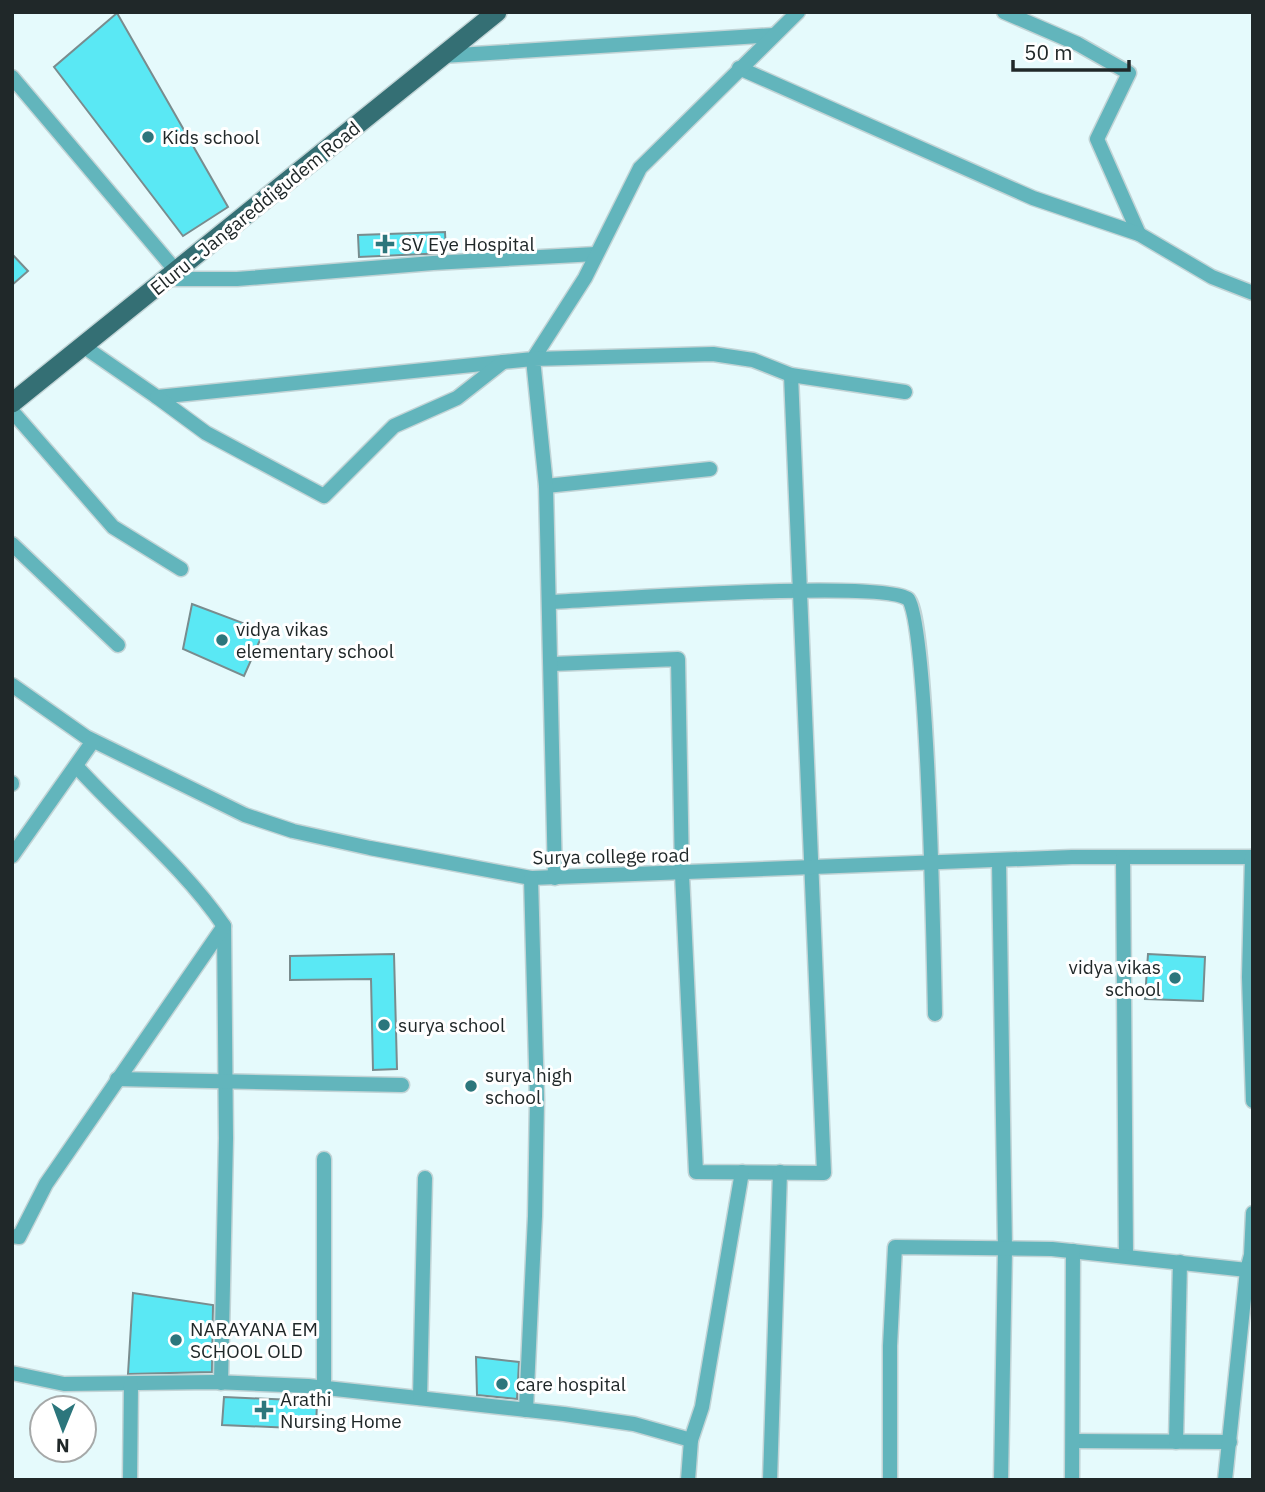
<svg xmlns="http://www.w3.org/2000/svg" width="1265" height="1492" font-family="'IBM Plex Sans',sans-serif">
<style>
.building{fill:#5ae8f4;stroke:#798c8e;stroke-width:2}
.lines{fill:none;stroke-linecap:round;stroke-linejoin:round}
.minor-casing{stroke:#c2d4d6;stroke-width:17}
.major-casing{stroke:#c2d4d6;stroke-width:22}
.minor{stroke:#62b5bc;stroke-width:14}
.major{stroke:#346f74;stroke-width:19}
.poi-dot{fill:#2c767c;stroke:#fff;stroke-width:2.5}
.labels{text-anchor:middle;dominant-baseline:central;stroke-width:6;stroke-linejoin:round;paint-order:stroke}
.poi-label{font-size:19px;fill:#202829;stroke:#fff;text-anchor:start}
.street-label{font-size:19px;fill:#202829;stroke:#fff}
</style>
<rect width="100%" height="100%" fill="#e5fafc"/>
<g class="building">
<path d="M 117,13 L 228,207 L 183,236 L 54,67 Z"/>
<path d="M 445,232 L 446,253 L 359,257 L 358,235 Z"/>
<path d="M 12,254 L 28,271 L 12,285 Z"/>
<path d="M 192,604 L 264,631 L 244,676 L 183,649 Z"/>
<path d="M 394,954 L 397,1069 L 373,1070 L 371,979 L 290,980 L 290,956 Z"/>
<path d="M 1148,954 L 1205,957 L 1203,1001 L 1145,999 Z"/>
<path d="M 133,1293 L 213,1305 L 212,1372 L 128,1374 Z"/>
<path d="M 476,1357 L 519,1362 L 517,1399 L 477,1395 Z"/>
<path d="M 224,1397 L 317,1401 L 316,1429 L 222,1425 Z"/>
</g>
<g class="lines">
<g class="minor-casing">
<g id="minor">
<path d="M 1004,12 L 1078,44 L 1129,73 L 1097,139 L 1139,234"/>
<path d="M 442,56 L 774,35"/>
<path d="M 739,68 L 1033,198 L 1139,234 L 1212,277 L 1253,293"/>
<path d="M 12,77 L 176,271"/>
<path d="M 166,279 L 237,279 L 433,263 L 596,254"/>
<path d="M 83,346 L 157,397 L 533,359 L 585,278 L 640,168 L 798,12"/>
<path d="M 157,397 L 206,433 L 324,496 L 394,426 L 457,398 L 503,362"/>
<path d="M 12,411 L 113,527 L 181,569"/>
<path d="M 546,486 L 710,469"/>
<path d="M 12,544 L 118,645"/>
<path d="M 550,602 C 601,600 882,579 908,599 C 928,614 934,966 935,1014"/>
<path d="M 552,664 L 678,659 L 682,874 L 696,1172 L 824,1173 L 791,375"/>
<path d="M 12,685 L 86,737 L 245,815 L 293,831 L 370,848 L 531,878 L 1072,857 L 1253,857"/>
<path d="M 77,767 C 125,820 183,866 224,926 L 226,1138 L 221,1383"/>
<path d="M 12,783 L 12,784"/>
<path d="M 12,856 L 93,741"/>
<path d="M 1252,857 L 1249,977 L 1253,1101"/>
<path d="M 1123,858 L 1126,1256"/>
<path d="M 999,861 L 1005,1249 L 1001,1480"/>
<path d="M 555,878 L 546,486 L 533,359 L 713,354 L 753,360 L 791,375 L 905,392"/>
<path d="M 117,1079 L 402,1085"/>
<path d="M 12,1236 L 19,1237 L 46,1184 L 224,926"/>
<path d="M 1247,1270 L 1251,1255 L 1253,1213"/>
<path d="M 12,1373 L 64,1384 L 213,1382 L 308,1386 L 564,1414 L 634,1424 L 691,1440 L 688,1480"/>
<path d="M 324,1388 L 324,1159"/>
<path d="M 420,1398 L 425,1178"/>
<path d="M 526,1410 L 535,1216 L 537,1100 L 531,878"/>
<path d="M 691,1440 L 702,1407 L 742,1172"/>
<path d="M 1074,1441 L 1230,1442"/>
<path d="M 1176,1442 L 1180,1262"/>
<path d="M 130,1480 L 131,1385"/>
<path d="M 770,1480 L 780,1172"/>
<path d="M 890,1480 L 890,1346 L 895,1247 L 1052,1249 L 1247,1270 L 1225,1480"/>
<path d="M 1072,1480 L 1073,1251"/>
</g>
</g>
<g class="major-casing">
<path id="major" d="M 12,403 L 497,12"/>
</g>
<use href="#minor" class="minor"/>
<use href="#major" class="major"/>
</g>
<g class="poi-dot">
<circle cx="148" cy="137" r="7"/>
<path d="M381.5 233.5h7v7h7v7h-7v7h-7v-7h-7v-7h7z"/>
<circle cx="222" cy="640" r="7"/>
<circle cx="1175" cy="978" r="7"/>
<circle cx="384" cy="1025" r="7"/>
<circle cx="471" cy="1086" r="7"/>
<circle cx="176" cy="1340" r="7"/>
<circle cx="502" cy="1384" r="7"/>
<path d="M260.5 1399.5h7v7h7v7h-7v7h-7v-7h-7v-7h7z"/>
</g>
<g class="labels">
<g class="poi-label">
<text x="162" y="137">Kids school</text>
<text x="401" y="244">SV Eye Hospital</text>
<text x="236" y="629">vidya vikas<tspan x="236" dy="22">elementary school</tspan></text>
<text x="1161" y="967" text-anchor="end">vidya vikas<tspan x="1161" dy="22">school</tspan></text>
<text x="398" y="1025">surya school</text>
<text x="485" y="1075">surya high<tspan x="485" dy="22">school</tspan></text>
<text x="190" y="1329">NARAYANA EM<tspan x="190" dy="22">SCHOOL OLD</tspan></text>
<text x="516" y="1384">care hospital</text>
<text x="280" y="1399">Arathi<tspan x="280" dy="22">Nursing Home</tspan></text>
</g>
<g class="street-label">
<text transform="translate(255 208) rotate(-39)">Eluru - Jangareddigudem Road</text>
<text transform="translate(611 856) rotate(-1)">Surya college road</text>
</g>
</g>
<rect width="1265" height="1492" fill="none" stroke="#202829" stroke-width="28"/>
<g transform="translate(63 1429) rotate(181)"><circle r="33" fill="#ffffff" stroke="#a6a9a9" stroke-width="2"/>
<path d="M0-5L12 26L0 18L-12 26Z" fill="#2c767c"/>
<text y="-10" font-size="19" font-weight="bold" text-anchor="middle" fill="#202829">N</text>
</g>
<path d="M1013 60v10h116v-10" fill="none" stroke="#202829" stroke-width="3.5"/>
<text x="1024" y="60" font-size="21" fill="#202829" stroke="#ffffff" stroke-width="5" paint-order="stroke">50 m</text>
</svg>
